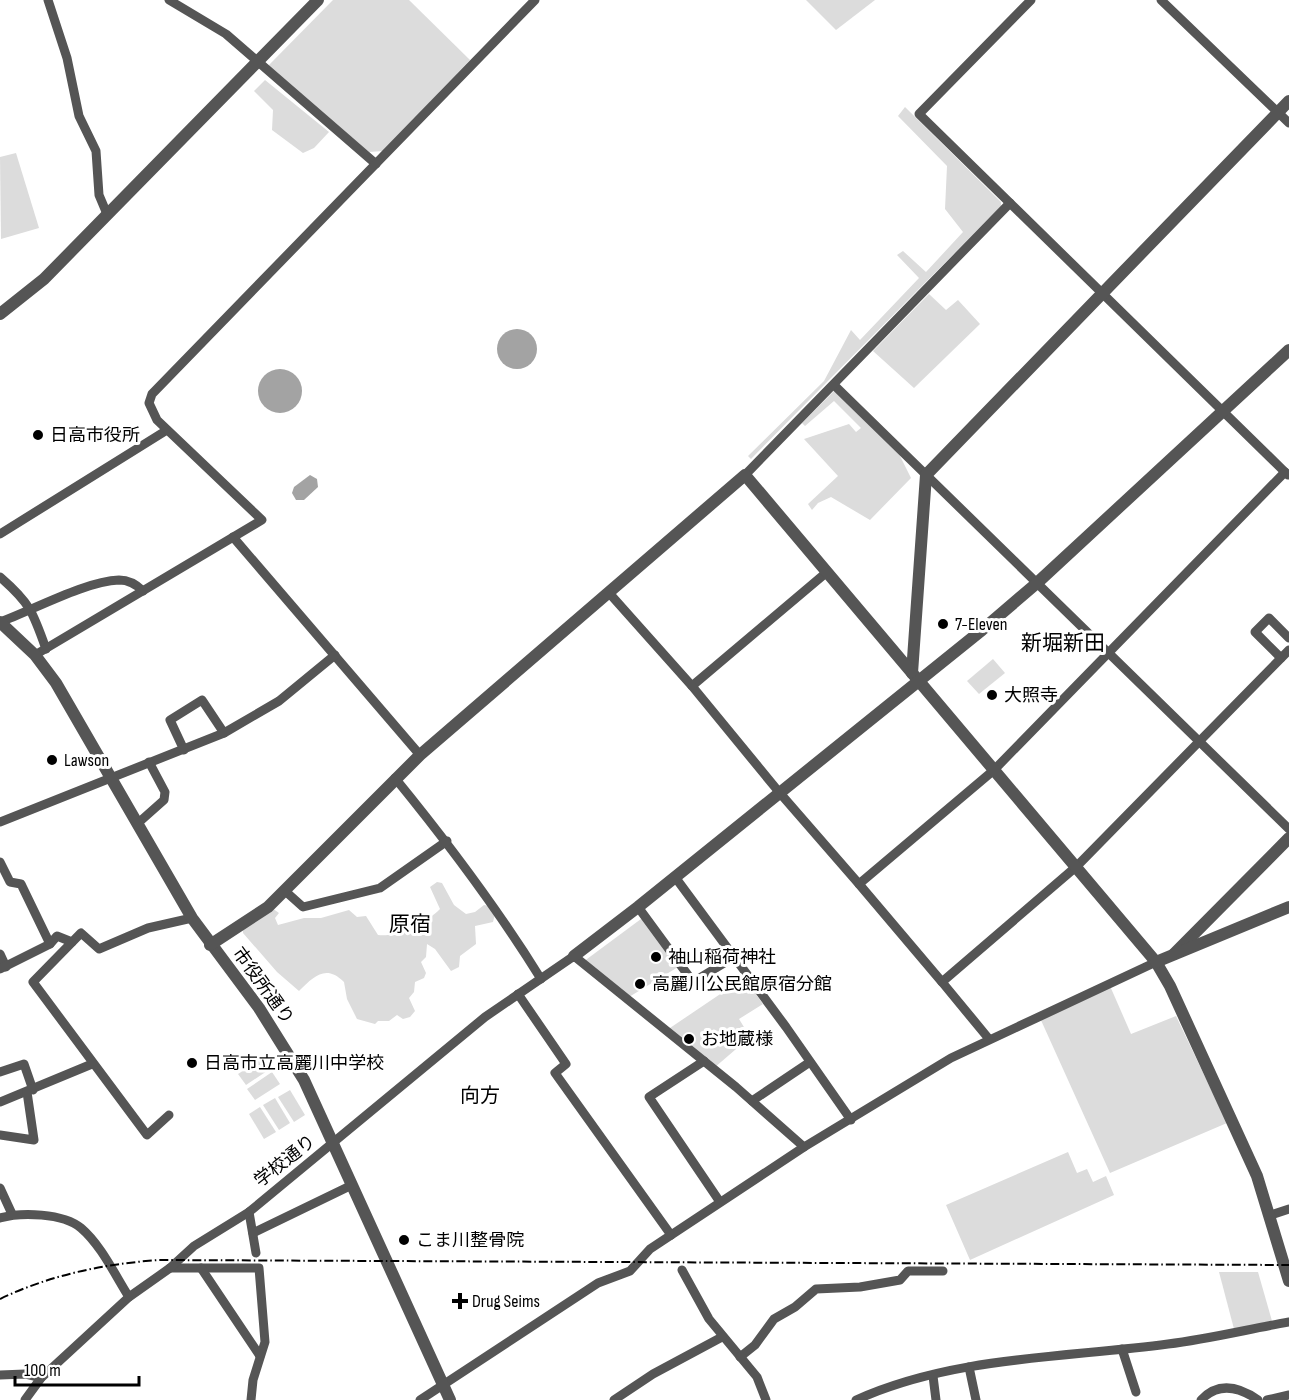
<svg xmlns="http://www.w3.org/2000/svg" width="1289" height="1400" font-family="'Sofia Sans Condensed','Noto Sans JP',sans-serif">
<style>
.green{fill:#dcdcdc}
.water{fill:#a3a3a3}
.lines{fill:none;stroke-linecap:round;stroke-linejoin:round}
.minor{stroke:#555;stroke-width:9}
.tertiary{stroke:#555;stroke-width:12}
.rail{stroke:#000;stroke-width:2;stroke-dasharray:9 3 1.5 3;stroke-linecap:butt}
.poi-dot{fill:#000;stroke:#fff;stroke-width:2}
.labels{text-anchor:middle;dominant-baseline:central;stroke-width:6;stroke-linejoin:round;paint-order:stroke}
.poi-label{font-size:18px;fill:#000;stroke:#fff;text-anchor:start}
.street-label{font-size:18px;fill:#000;stroke:#fff}
.neighbourhood-label{font-size:20px;fill:#000;stroke:#fff}
.quarter-label{font-size:21px;fill:#000;stroke:#fff}
</style>
<rect width="100%" height="100%" fill="#fff"/>
<g class="green">
<path d="M 333,0 L 409,0 L 470,60 L 383,151 L 369,152 L 268,66 Z"/>
<path d="M 806,0 L 875,0 L 836,30 Z"/>
<path d="M 265,80 L 329,132 L 314,148 L 303,153 L 272,130 L 273,110 L 254,91 Z"/>
<path d="M 905,107 L 1001,202 L 1001,206 L 751,459 L 748,456 L 824,381 L 851,330 L 860,340 L 919,278 L 897,255 L 903,251 L 926,272 L 963,232 L 945,209 L 947,166 L 898,116 Z"/>
<path d="M 16,153 L 39,228 L 1,239 L 0,157 Z"/>
<path d="M 929,294 L 946,310 L 958,300 L 980,324 L 914,388 L 873,351 Z"/>
<path d="M 835,390 L 898,452 L 911,478 L 870,520 L 831,497 L 818,503 L 812,510 L 808,504 L 838,476 L 804,439 L 849,424 L 856,432 L 861,428 L 834,401 L 805,426 L 802,423 Z"/>
<path d="M 993,659 L 1005,673 L 979,694 L 967,681 Z"/>
<path d="M 437,882 L 442,883 L 454,905 L 466,914 L 475,912 L 484,905 L 489,906 L 495,914 L 493,922 L 475,926 L 476,944 L 460,956 L 459,967 L 451,971 L 435,949 L 427,944 L 426,957 L 421,962 L 426,973 L 424,978 L 415,982 L 414,992 L 409,998 L 415,1011 L 410,1017 L 403,1019 L 397,1015 L 389,1021 L 378,1021 L 375,1024 L 357,1019 L 347,999 L 344,982 C 326,964 314,976 299,991 L 277,972 L 243,933 L 243,928 L 272,908 L 279,913 L 275,918 L 278,925 L 304,918 L 321,918 L 349,910 L 357,917 L 366,916 L 378,935 C 395,938 428,922 440,909 L 430,887 Z"/>
<path d="M 641,919 L 644,919 L 678,967 L 629,997 L 583,962 Z"/>
<path d="M 744,978 L 763,1004 L 739,1019 L 750,1037 L 714,1068 L 667,1030 Z"/>
<path d="M 1110,986 L 1131,1034 L 1176,1016 L 1227,1123 L 1110,1173 L 1040,1018 Z"/>
<path d="M 263,1058 L 270,1069 L 246,1085 L 238,1074 Z"/>
<path d="M 272,1072 L 280,1084 L 255,1100 L 247,1089 Z"/>
<path d="M 290,1090 L 305,1115 L 294,1122 L 278,1097 Z"/>
<path d="M 275,1098 L 290,1123 L 279,1130 L 263,1105 Z"/>
<path d="M 260,1107 L 276,1132 L 264,1139 L 249,1114 Z"/>
<path d="M 1068,1152 L 1077,1173 L 1087,1169 L 1093,1182 L 1106,1176 L 1114,1195 L 970,1260 L 946,1205 Z"/>
<path d="M 1219,1272 L 1258,1272 L 1272,1321 L 1234,1329 Z"/>
</g>
<g class="water">
<circle cx="517" cy="349" r="20"/>
<circle cx="280" cy="391" r="22"/>
<path d="M 310,475 L 317,479 L 318,487 L 304,500 L 296,500 L 292,493 L 294,487 Z"/>
</g>
<g class="lines">
<g class="minor">
<path d="M 48,0 L 67,58 L 79,116 L 96,151 L 99,195 L 107,214"/>
<path d="M 169,0 L 226,34 L 376,164"/>
<path d="M 1031,0 L 919,114 L 1288,475"/>
<path d="M 1161,0 L 1289,123"/>
<path d="M 834,385 L 1289,829"/>
<path d="M 745,475 L 1010,203"/>
<path d="M 0,534 L 167,430"/>
<path d="M 233,537 L 420,755"/>
<path d="M 827,572 L 692,686 L 779,792 L 859,884 L 994,770 L 1285,472"/>
<path d="M 0,577 C 30,603 33,612 46,649"/>
<path d="M 610,594 L 692,686"/>
<path d="M 0,622 C 33,610 86,581 119,580 C 129,580 136,584 143,591"/>
<path d="M 35,655 L 262,520 L 157,420 L 149,403 L 152,394 L 535,0"/>
<path d="M 1281,658 L 1255,632 L 1269,618 L 1289,638"/>
<path d="M 184,750 L 170,720 L 202,700 L 224,733"/>
<path d="M 395,778 C 448,843 497,908 541,979"/>
<path d="M 0,822 L 224,733 L 279,701 L 335,655"/>
<path d="M 137,824 L 164,800 L 165,792 L 149,762"/>
<path d="M 0,862 L 10,882 L 21,884 L 50,944"/>
<path d="M 675,877 L 786,1027 L 851,1120"/>
<path d="M 859,884 L 942,982 L 1077,866 L 1289,650"/>
<path d="M 284,890 L 303,907 L 380,888 L 447,841"/>
<path d="M 638,907 L 693,982 L 734,957"/>
<path d="M 0,954 L 6,967"/>
<path d="M 0,969 L 50,944 L 57,936 L 72,942"/>
<path d="M 942,982 L 989,1039"/>
<path d="M 518,994 L 566,1064 L 555,1073 L 671,1235"/>
<path d="M 704,1061 L 649,1097 L 720,1202"/>
<path d="M 0,1072 L 24,1064 L 33,1090"/>
<path d="M 752,1101 L 810,1062"/>
<path d="M 0,1102 L 92,1064"/>
<path d="M 169,1115 L 147,1135 L 33,982 L 81,933 L 99,949 L 148,928 L 192,918"/>
<path d="M 0,1135 L 34,1140 L 27,1092"/>
<path d="M 0,1188 L 12,1214"/>
<path d="M 249,1212 L 256,1253"/>
<path d="M 1271,1215 L 1289,1209"/>
<path d="M 0,1218 C 21,1212 63,1213 81,1228 C 101,1245 115,1275 129,1297"/>
<path d="M 253,1233 L 352,1185"/>
<path d="M 170,1268 L 259,1268 L 265,1342 L 253,1380 L 251,1400"/>
<path d="M 201,1268 L 260,1356"/>
<path d="M 682,1270 L 709,1319 L 757,1377 L 766,1400"/>
<path d="M 1122,1349 L 1136,1392"/>
<path d="M 740,1357 L 755,1345 L 774,1319 L 795,1307 L 816,1289 L 860,1287 L 900,1280 L 908,1271 L 943,1271"/>
<path d="M 969,1367 L 976,1400"/>
<path d="M 0,1375 L 25,1374 L 41,1378"/>
<path d="M 933,1376 L 936,1400"/>
<path d="M 25,1400 L 41,1378 L 129,1297 L 170,1268 L 194,1246 L 249,1212 L 485,1017 L 574,956 L 736,1087 L 804,1147"/>
<path d="M 420,1400 L 598,1283 L 630,1271 L 650,1249 L 804,1147 L 951,1058 L 1156,962"/>
<path d="M 614,1400 L 653,1374 L 722,1337"/>
<path d="M 856,1400 C 954,1356 1064,1358 1168,1344 C 1209,1339 1249,1329 1289,1322"/>
<path d="M 1201,1400 C 1218,1382 1238,1386 1258,1400"/>
<path d="M 1267,1400 L 1289,1395"/>
</g>
<g class="tertiary">
<path d="M 0,314 L 44,279 L 318,0"/>
<path d="M 0,622 L 35,655 L 56,683 L 192,918 L 259,1008 L 304,1080 L 450,1400"/>
<path d="M 912,673 L 926,475 L 1289,101"/>
<path d="M 210,945 L 268,907 L 420,755 L 745,475 L 1156,962 L 1170,986 L 1257,1176 L 1289,1281"/>
<path d="M 1174,954 L 1289,838"/>
<path d="M 574,956 L 638,907 L 982,630 L 1037,583 L 1289,350"/>
<path d="M 1156,962 L 1289,907"/>
</g>
<path class="rail" d="M 0,1299 C 50,1275 103,1264 159,1260 L 1289,1265"/>
</g>
<g class="poi-dot">
<circle cx="38" cy="435" r="6"/>
<circle cx="943" cy="624" r="6"/>
<circle cx="992" cy="695" r="6"/>
<circle cx="52" cy="760" r="6"/>
<circle cx="656" cy="957" r="6"/>
<circle cx="640" cy="984" r="6"/>
<circle cx="689" cy="1039" r="6"/>
<circle cx="192" cy="1063" r="6"/>
<circle cx="404" cy="1240" r="6"/>
<path d="M457 1292h6v6h6v6h-6v6h-6v-6h-6v-6h6z"/>
</g>
<g class="labels">
<g class="poi-label">
<text x="50" y="435">日高市役所</text>
<text x="955" y="624">7-Eleven</text>
<text x="1004" y="695">大照寺</text>
<text x="64" y="760">Lawson</text>
<text x="668" y="957">袖山稲荷神社</text>
<text x="652" y="984">高麗川公民館原宿分館</text>
<text x="701" y="1039">お地蔵様</text>
<text x="204" y="1063">日高市立高麗川中学校</text>
<text x="416" y="1240">こま川整骨院</text>
<text x="472" y="1301">Drug Seims</text>
</g>
<g class="street-label">
<text transform="translate(263 986) rotate(54)">市役所通り</text>
<text transform="translate(285 1161) rotate(-38)">学校通り</text>
</g>
<g class="neighbourhood-label">
<text x="480" y="1096">向方</text>
</g>
<g class="quarter-label">
<text x="1063" y="643">新堀新田</text>
<text x="410" y="924">原宿</text>
</g>
</g>
<path d="M15 1376v9h124v-9" fill="none" stroke="#000000" stroke-width="3"/>
<text x="24" y="1376" font-size="18" fill="#000000" stroke="#ffffff" stroke-width="4.5" paint-order="stroke">100 m</text>
</svg>
